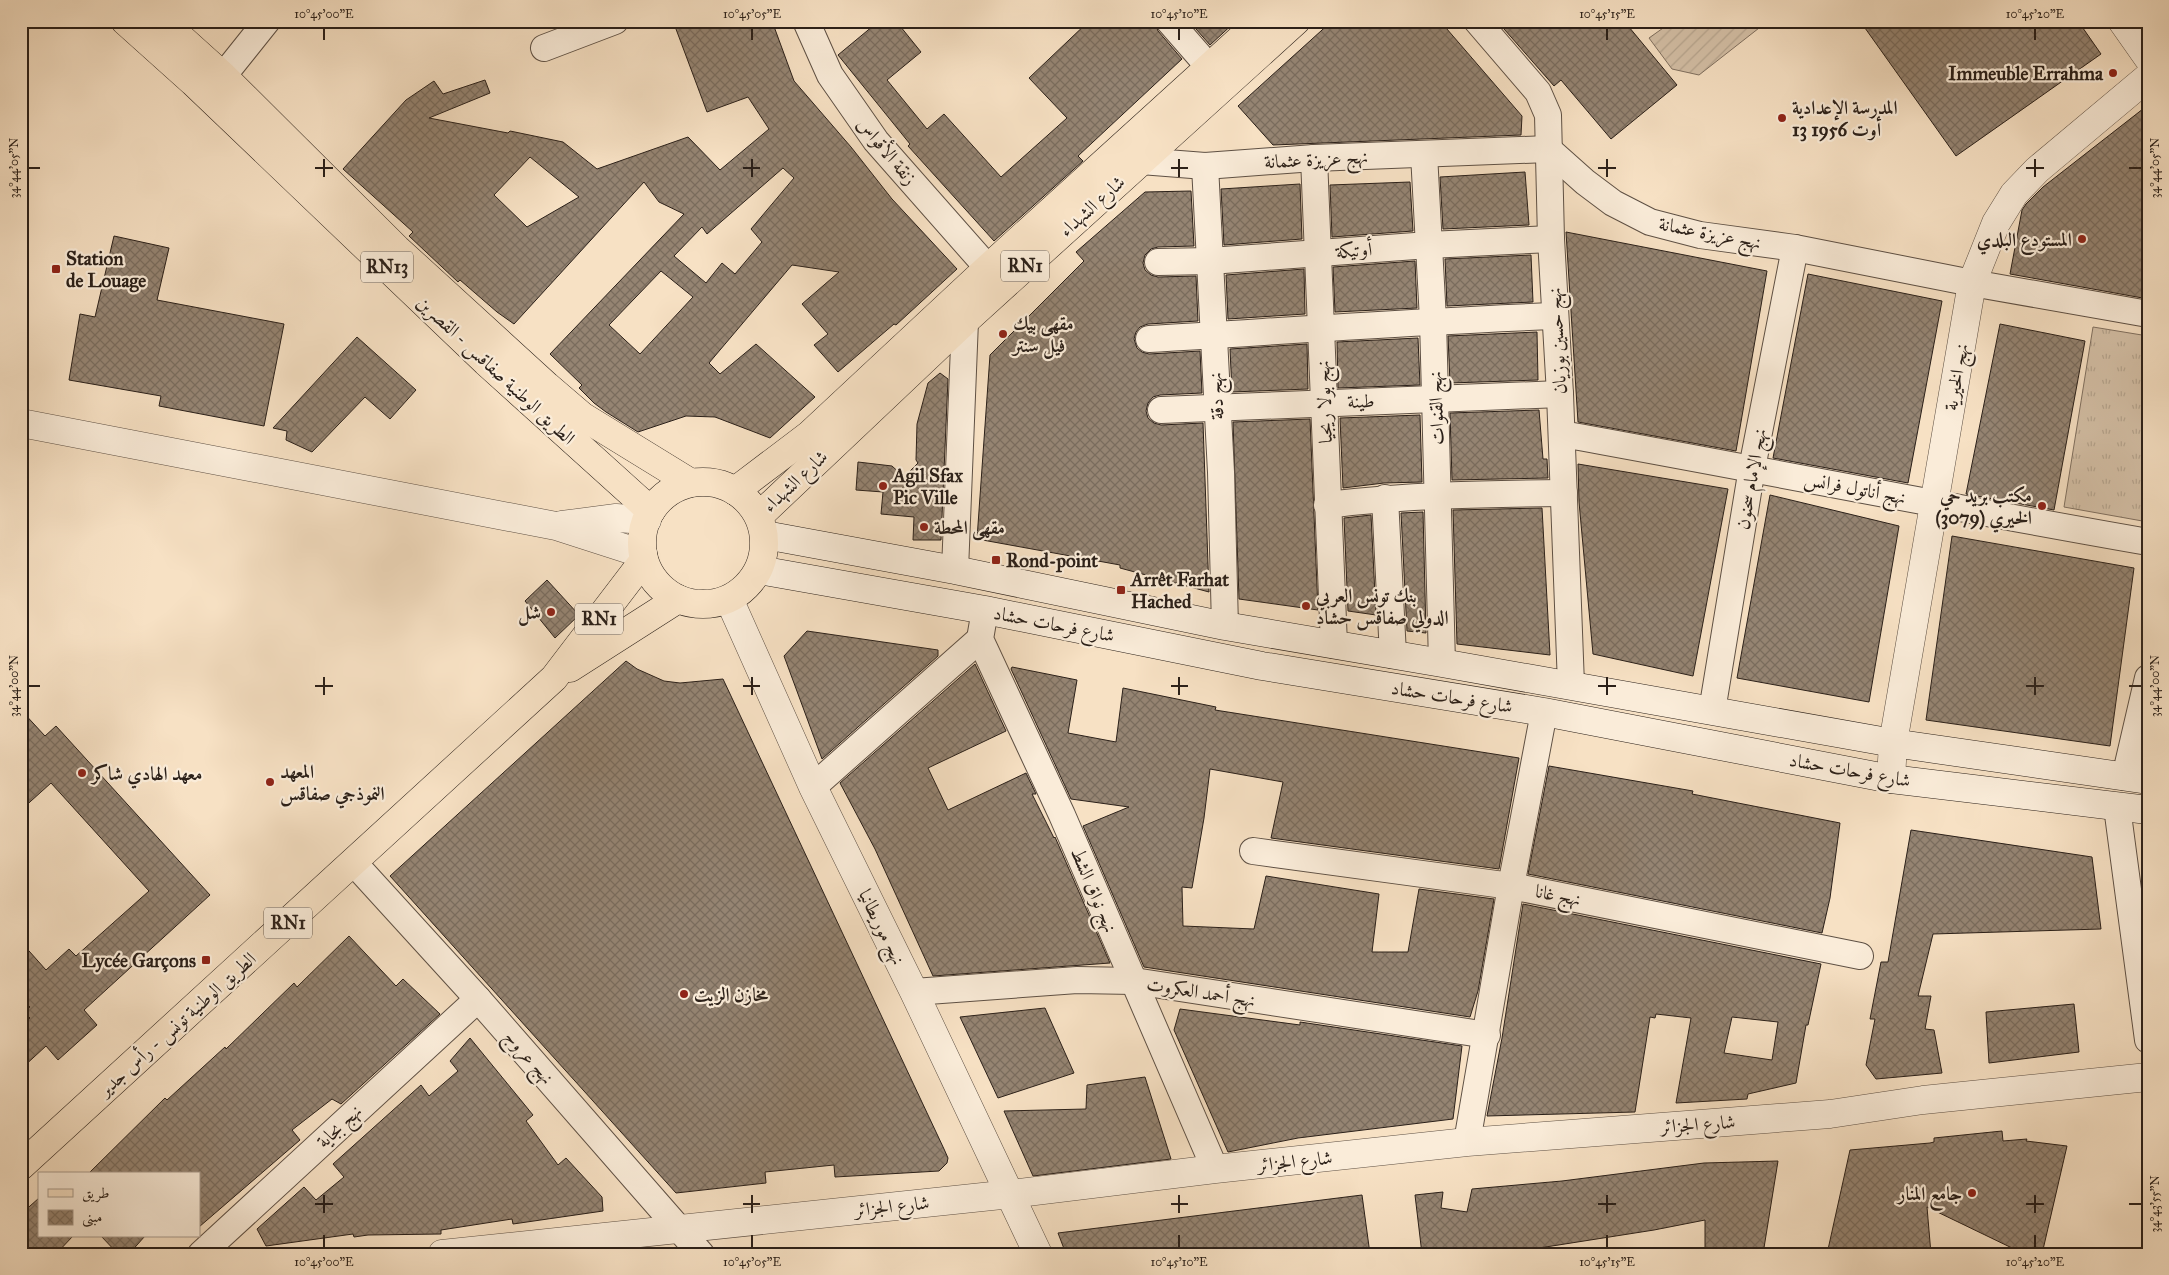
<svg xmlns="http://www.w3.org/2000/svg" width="2169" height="1275" font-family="'IM FELL Great Primer',Amiri,serif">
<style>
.grass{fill:url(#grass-tufts);stroke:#807060}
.garden{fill:url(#garden-furrows);stroke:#807060}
.building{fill:url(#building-cross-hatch);stroke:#2b2019;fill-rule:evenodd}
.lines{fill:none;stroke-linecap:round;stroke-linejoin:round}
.minor-casing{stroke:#5e5044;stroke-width:28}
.tertiary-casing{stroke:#5e5044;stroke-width:29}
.secondary-casing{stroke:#2b2019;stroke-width:29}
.primary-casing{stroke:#2b2019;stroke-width:29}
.minor{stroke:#faecd9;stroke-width:26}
.tertiary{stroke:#faecd9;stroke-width:28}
.secondary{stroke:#faecd9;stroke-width:28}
.primary{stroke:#f7e1c4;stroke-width:28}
.ticks{fill:none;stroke:#2b2019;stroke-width:2}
.poi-dot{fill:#8f2418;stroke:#faecd9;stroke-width:2}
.labels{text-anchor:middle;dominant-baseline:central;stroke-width:4.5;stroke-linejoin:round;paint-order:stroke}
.shield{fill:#faecd9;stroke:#695d53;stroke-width:1}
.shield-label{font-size:18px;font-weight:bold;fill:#2b2019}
.poi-label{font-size:19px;font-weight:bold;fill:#2b2019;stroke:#faecd9;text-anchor:start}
.street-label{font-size:19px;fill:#2b2019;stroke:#faecd9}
.neatline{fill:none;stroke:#2b2019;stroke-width:2}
.ticks-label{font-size:12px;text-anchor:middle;fill:#2b2019}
</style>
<defs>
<pattern id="grass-tufts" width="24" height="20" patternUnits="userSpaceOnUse" patternTransform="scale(1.25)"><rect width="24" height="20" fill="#d4c0a7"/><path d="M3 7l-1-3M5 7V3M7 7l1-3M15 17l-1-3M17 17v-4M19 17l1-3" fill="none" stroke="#b6a58f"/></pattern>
<pattern id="garden-furrows" width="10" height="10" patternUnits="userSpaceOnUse" patternTransform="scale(1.25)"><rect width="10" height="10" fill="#d4c0a7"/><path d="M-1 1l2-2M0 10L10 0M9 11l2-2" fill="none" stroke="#b6a58f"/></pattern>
<pattern id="building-cross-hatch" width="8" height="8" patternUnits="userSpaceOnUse" patternTransform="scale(1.25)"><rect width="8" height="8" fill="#958472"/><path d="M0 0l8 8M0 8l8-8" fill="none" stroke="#7a6c5d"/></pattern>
</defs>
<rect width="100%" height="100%" fill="#f7e1c4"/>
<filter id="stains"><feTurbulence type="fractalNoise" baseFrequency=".004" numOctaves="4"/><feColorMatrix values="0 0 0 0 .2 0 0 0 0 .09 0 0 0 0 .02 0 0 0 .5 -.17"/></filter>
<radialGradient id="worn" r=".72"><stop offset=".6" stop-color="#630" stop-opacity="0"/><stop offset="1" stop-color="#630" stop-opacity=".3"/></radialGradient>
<path class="grass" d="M 2093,327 L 2148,336 L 2148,522 L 2064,507 Z"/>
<path class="garden" d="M 1673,21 L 1768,21 L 1699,75 L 1672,69 L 1649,38 Z"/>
<g class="building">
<path d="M 673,21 L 772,21 L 794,81 L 851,147 L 892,199 L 957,269 L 896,325 L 894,324 L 838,372 L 814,345 L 828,334 L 802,304 L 839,272 L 792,265 L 709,363 L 720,374 L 756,344 L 815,397 L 770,438 L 715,417 L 686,416 L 638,432 L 606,412 L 594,403 L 579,388 L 582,385 L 550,354 L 684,214 L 659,202 L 644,182 L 514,324 L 497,312 L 460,280 L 458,282 L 409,236 L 413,232 L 343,169 L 406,100 L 434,81 L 443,94 L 485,80 L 490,93 L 429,118 L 508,133 L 510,131 L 563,142 L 597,169 L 688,137 L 720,170 L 769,129 L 748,97 L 707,112 ZM 530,157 L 579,197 L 527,227 L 494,195 ZM 783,168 L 794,178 L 751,229 L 762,242 L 735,274 L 722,263 L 706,283 L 674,256 L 702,227 L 707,234 ZM 661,271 L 693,297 L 640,354 L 609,325 Z"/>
<path d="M 879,21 L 896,21 L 921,52 L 887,80 L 927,129 L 944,114 L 1001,177 L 1067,118 L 1029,78 L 1089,21 L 1154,21 L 1158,31 L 1182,59 L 1078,156 L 1083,161 L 994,241 L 908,146 L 910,144 L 838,55 Z"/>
<path d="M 1189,21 L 1236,21 L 1210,45 Z"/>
<path d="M 1332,21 L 1440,21 L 1522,116 L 1521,135 L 1273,145 L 1238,106 Z"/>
<path d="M 1497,21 L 1624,21 L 1677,85 L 1611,139 L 1561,80 L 1554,86 Z"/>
<path d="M 1860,21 L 2078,21 L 2101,54 L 1956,156 Z"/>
<path d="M 2148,105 L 2148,299 L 2010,274 L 2022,210 L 2026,204 L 2043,187 Z"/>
<path d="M 1525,172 L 1529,225 L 1443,229 L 1440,177 Z"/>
<path d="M 1410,182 L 1413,231 L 1332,237 L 1330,185 Z"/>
<path d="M 1300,184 L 1302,239 L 1224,245 L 1221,189 Z"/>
<path d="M 1191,191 L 1194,246 L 1158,247 L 1151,249 L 1145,255 L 1143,263 L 1145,270 L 1151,275 L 1158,277 L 1196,276 L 1198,321 L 1148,324 L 1140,327 L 1136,332 L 1134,339 L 1137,348 L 1142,352 L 1149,354 L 1200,351 L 1202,393 L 1160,395 L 1153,397 L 1148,403 L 1146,411 L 1148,418 L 1154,423 L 1161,425 L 1203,423 L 1209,592 L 1120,568 L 1120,565 L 977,539 L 990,355 L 1084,261 L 1076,252 L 1145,192 Z"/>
<path d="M 1566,232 L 1767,271 L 1736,451 L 1578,422 Z"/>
<path d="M 114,236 L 169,248 L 157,300 L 284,324 L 264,426 L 159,406 L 161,396 L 69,380 L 80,314 L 95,317 Z"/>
<path d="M 1531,255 L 1533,302 L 1447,306 L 1445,259 Z"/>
<path d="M 1415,261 L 1417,308 L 1335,312 L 1333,267 Z"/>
<path d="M 1304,269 L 1305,314 L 1228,319 L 1226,275 Z"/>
<path d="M 1808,274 L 1942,301 L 1908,483 L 1773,458 Z"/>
<path d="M 2000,324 L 2085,341 L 2054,510 L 1966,494 Z"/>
<path d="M 1537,332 L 1538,380 L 1450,383 L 1448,336 Z"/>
<path d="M 357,337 L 416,390 L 390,419 L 365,397 L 312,452 L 286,440 L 287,431 L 273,428 Z"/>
<path d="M 1418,338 L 1420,385 L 1338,388 L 1337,342 Z"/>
<path d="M 1307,344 L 1308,389 L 1232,392 L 1230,349 Z"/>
<path d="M 940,373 L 948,379 L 941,540 L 913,540 L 914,517 L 881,514 L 883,492 L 856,490 L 858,462 L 892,466 L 904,477 L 918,463 L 916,460 L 917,424 L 928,383 Z"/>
<path d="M 1539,410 L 1543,459 L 1547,459 L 1548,478 L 1452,480 L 1450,413 Z"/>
<path d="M 1420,415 L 1422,482 L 1384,483 L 1343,488 L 1340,418 Z"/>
<path d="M 1310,419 L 1318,610 L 1239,599 L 1233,422 Z"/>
<path d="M 1578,464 L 1728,489 L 1693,676 L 1593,654 L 1579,502 Z"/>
<path d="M 1770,495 L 1899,526 L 1869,702 L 1737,678 Z"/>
<path d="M 1542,508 L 1550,655 L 1457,644 L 1453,510 Z"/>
<path d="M 1423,512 L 1426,633 L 1407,631 L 1401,513 Z"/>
<path d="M 1371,515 L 1376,615 L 1348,611 L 1344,518 Z"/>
<path d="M 1952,536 L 2134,568 L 2110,746 L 1926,720 Z"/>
<path d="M 547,580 L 579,615 L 555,638 L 525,601 Z"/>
<path d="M 807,631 L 938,650 L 938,656 L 822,759 L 784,656 Z"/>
<path d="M 626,661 L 637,669 L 664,681 L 680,683 L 723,679 L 944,1149 L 948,1158 L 947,1163 L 939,1171 L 835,1177 L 834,1165 L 765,1172 L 766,1183 L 676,1193 L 390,876 Z"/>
<path d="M 975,664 L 1006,731 L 928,768 L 948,810 L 1026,773 L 1036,794 L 1032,794 L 1054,838 L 1055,837 L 1110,963 L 933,976 L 875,849 L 840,783 Z"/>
<path d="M 1012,667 L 1077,680 L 1068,733 L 1116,742 L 1123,688 L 1216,707 L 1215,710 L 1519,758 L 1499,869 L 1271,838 L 1283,782 L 1210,769 L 1204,818 L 1192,888 L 1182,887 L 1183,926 L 1254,929 L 1266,876 L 1379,894 L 1372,952 L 1408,952 L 1419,889 L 1494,899 L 1478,991 L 1470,1017 L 1144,967 L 1083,826 L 1129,807 L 1071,799 L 1011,669 Z"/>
<path d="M 21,710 L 45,736 L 56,726 L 210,895 L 84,1010 L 97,1025 L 58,1060 L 46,1046 L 21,1069 L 21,1026 L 30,1018 L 24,1012 L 30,1007 L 21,998 L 21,942 L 46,970 L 69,949 L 76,956 L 149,891 L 51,783 L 21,810 Z"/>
<path d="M 1549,766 L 1693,791 L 1692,794 L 1840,823 L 1830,898 L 1822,933 L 1528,874 Z"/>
<path d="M 1911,830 L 2092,857 L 2101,929 L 1933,934 L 1918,996 L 1931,996 L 1925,1029 L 1934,1030 L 1942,1073 L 1876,1079 L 1866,1065 L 1875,1019 L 1870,1019 L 1881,962 L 1888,962 Z"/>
<path d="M 1523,904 L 1821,964 L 1808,1025 L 1806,1025 L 1796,1083 L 1748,1094 L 1747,1099 L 1676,1103 L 1691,1018 L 1656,1014 L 1655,1018 L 1650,1017 L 1635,1112 L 1487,1116 L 1502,1038 ZM 1732,1017 L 1778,1022 L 1772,1060 L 1724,1053 Z"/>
<path d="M 349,936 L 396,986 L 403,979 L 440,1014 L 341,1104 L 332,1099 L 292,1130 L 300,1140 L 199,1227 L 199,1174 L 88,1174 L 165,1098 L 167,1100 L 225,1047 L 226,1049 L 294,983 L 297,987 Z"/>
<path d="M 2074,1004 L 2079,1052 L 1989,1063 L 1986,1012 Z"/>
<path d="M 1045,1008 L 1074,1073 L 998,1098 L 960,1017 Z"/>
<path d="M 1180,1009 L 1300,1025 L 1300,1022 L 1462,1046 L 1453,1119 L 1298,1138 L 1228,1152 L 1174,1030 Z"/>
<path d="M 470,1038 L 533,1115 L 526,1121 L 558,1165 L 566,1158 L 602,1197 L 603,1211 L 513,1224 L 512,1219 L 441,1230 L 441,1234 L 368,1235 L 354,1237 L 353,1234 L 266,1246 L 257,1229 L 304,1187 L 316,1200 L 344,1177 L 333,1164 L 421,1085 L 429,1096 L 458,1071 L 450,1061 Z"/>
<path d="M 1145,1077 L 1171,1159 L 1033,1176 L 1004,1111 L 1086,1109 L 1087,1085 Z"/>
<path d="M 2002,1131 L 2003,1141 L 2027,1139 L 2026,1141 L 2067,1146 L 2042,1254 L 2010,1254 L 2012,1248 L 1927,1207 L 1931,1254 L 1827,1254 L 1850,1150 L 1930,1143 L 1934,1142 L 1934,1138 Z"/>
<path d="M 1778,1161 L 1763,1254 L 1705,1254 L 1705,1220 L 1654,1230 L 1501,1254 L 1422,1254 L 1415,1195 L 1443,1192 L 1441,1208 L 1467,1212 L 1472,1189 L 1562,1181 L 1704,1163 Z"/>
<path d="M 1362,1195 L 1370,1254 L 1164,1254 L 1164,1249 L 1134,1254 L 1066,1254 L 1058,1233 Z"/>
<path d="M 39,1198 L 39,1236 L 73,1236 L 56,1254 L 21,1254 L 21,1214 Z"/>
<path d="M 101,1236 L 145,1236 L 129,1254 L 118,1254 Z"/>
</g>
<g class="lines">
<g class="minor-casing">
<g id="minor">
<path d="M 806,21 L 830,75 L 876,141 L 988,268"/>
<path d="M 1169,21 L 1210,68"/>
<path d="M 1477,21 L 1538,92 L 1548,115 L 1551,239 L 1560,394 L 1571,685"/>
<path d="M 544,48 L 615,21"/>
<path d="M 223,76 L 267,21"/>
<path d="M 1424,154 L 1433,320 L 1442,663"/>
<path d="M 1314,158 L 1334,645"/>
<path d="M 1141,161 L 1205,166 L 1314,158 L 1548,149 L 1585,182 L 1613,203 L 1650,222 L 1700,235 L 1795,248 L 1972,283 L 2148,314"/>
<path d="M 1205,166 L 1221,472 L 1225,626"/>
<path d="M 1158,262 L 1210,261 L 1429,245 L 1551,239"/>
<path d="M 1149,339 C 1284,331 1420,321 1555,316"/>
<path d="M 1161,410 L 1560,394"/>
<path d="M 1562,434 C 1757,469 1952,508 2148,542"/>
<path d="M 1385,498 L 1393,655"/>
<path d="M 1327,505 C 1406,495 1485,494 1564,493"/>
<path d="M 955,570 L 965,321"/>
<path d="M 985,610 L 980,639 L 1062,815 L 1215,1169"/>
<path d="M 1712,711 L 1752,468 L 1795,248"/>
<path d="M 2125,777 L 2148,678"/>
<path d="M 813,787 L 980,639"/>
<path d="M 2117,807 L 2148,1040"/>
<path d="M 1253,851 L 1511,886 L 1860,956"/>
<path d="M 354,863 L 478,999 L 701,1254"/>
<path d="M 914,992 L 1077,980 L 1134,981 L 1487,1035"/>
<path d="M 1467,1142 L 1511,886 L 1544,712"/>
<path d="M 201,1254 L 478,999"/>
</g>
</g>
<g class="tertiary-casing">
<g id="tertiary">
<path d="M 2122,21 L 2148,58"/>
<path d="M 21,423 L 556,526 L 643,554"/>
<path d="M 562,525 L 616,518 L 647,520"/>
<path d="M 729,599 L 813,787 L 914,992 L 1038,1254"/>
<path d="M 1891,779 L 1893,743 L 1972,283 L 1996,223 L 2014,194 L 2037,170 L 2148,77"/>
<path d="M 442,1254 L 1011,1194 L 1215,1169 L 1467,1142 L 1830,1114 L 1923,1100 L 2148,1077"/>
</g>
</g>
<g class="secondary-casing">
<g id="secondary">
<path d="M 765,535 L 955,570 L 1225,626 L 1442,663 L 1893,743 L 2148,780"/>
<path d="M 759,570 L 985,610 L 1262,666 L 1544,712 L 1891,779 L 2148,810"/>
</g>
</g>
<g class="primary-casing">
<g id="primary">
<path d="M 125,21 L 193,82 L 486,362 L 651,511"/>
<path d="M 162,21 L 223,76 L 397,249 L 547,386 L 582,416 L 691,483"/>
<circle cx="703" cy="543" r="61"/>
<path d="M 735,491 L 809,435 L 988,268 L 1260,21"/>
<path d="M 759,516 L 965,321 L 1296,21"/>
<path d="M 570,668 L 678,599"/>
<path d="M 21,1166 L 554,678 L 644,560"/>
</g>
</g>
<use href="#minor" class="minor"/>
<use href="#tertiary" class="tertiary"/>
<use href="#secondary" class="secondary"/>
<use href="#primary" class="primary"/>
</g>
<path class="ticks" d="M 324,28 L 324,40M 752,28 L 752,40M 1179,28 L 1179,40M 1607,28 L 1607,40M 2035,28 L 2035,40M 324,159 L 324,177M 752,159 L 752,177M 1179,159 L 1179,177M 1607,159 L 1607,177M 2035,159 L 2035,177M 28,168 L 40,168M 315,168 L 333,168M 743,168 L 760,168M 1171,168 L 1188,168M 1598,168 L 1616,168M 2026,168 L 2044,168M 2129,168 L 2142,168M 324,677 L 324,695M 752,677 L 752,695M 1179,677 L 1179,695M 1607,677 L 1607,695M 2035,677 L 2035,695M 28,686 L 40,686M 315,686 L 333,686M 743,686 L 760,686M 1171,686 L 1188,686M 1598,686 L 1616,686M 2026,686 L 2044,686M 2129,686 L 2142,686M 324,1195 L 324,1213M 752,1195 L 752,1213M 1179,1195 L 1179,1213M 1607,1195 L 1607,1213M 2035,1195 L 2035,1213M 315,1204 L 333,1204M 743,1204 L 760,1204M 1171,1204 L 1188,1204M 1598,1204 L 1616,1204M 2026,1204 L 2044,1204M 2129,1204 L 2142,1204M 324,1235 L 324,1248M 752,1235 L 752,1248M 1179,1235 L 1179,1248M 1607,1235 L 1607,1248M 2035,1235 L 2035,1248"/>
<g class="poi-dot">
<circle cx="2113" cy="73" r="5"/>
<circle cx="1782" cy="118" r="5"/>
<circle cx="2082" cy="239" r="5"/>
<rect x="51" y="264" width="10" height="10" rx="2.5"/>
<circle cx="1003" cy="334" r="5"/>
<circle cx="883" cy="486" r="5"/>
<circle cx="2042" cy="506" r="5"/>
<circle cx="924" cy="527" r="5"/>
<rect x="991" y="555" width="10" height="10" rx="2.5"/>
<rect x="1116" y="585" width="10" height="10" rx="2.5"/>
<circle cx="1306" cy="606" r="5"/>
<circle cx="551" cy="612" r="5"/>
<circle cx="82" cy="773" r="5"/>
<circle cx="270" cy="782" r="5"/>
<rect x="201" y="955" width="10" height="10" rx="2.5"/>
<circle cx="684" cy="994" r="5"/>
<circle cx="1972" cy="1193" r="5"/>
</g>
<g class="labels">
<g class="shield">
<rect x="1001" y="250.5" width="48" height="31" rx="4"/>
<rect x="361" y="251.5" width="52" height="31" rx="4"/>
<rect x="575" y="603.5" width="48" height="31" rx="4"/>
<rect x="264" y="907.5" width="48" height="31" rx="4"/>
</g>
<g class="shield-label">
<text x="1025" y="266">RN1</text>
<text x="387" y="267">RN13</text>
<text x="599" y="619">RN1</text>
<text x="288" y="923">RN1</text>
</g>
<g class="poi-label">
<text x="2103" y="73" text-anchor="end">Immeuble Errahma</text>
<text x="1792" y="107">المدرسة الإعدادية<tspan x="1792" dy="22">13 أوت 1956</tspan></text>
<text x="2072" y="239" text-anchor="end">المستودع البلدي</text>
<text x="66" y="258">Station<tspan x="66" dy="22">de Louage</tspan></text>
<text x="1013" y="323">مقهى بيك<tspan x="1013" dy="22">فيل سنتر</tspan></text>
<text x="893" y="475">Agil Sfax<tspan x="893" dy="22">Pic Ville</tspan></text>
<text x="2032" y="495" text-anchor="end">مكتب بريد حي<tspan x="2032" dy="22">الخيري (3079)</tspan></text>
<text x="934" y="527">مقهى المحطة</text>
<text x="1006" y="560">Rond-point</text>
<text x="1131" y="579">Arrêt Farhat<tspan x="1131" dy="22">Hached</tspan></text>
<text x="1316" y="595">بنك تونس العربي<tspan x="1316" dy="22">الدولي صفاقس حشاد</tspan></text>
<text x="541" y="612" text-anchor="end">شل</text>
<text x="280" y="771">المعهد<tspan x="280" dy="22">النموذجي صفاقس</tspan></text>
<text x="92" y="773">معهد الهادي شاكر</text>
<text x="196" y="960" text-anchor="end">Lycée Garçons</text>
<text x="694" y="994">مخازن الزيت</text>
<text x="1962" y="1193" text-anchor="end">جامع المنار</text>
</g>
<g class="street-label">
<text transform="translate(887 151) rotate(50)">زنقة الأقواس</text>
<text transform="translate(1316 159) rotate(-3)">نهج عزيزة عثمانة</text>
<text transform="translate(1092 206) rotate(-42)">شارع الشهداء</text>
<text transform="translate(1710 233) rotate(11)">نهج عزيزة عثمانة</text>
<text transform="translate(1354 250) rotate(-4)">أوتيكة</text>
<text transform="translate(1557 341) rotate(-93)">نهج حسين بوزيان</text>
<text transform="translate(496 370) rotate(43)">الطريق الوطنية صفاقس - القصرين</text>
<text transform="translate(1956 377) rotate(-80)">نهج الخيرية</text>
<text transform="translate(1216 396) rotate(-93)">نهج دقة</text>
<text transform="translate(1361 401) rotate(-2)">طينة</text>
<text transform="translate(1324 402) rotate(-92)">نهج بولا ريجيا</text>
<text transform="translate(1436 408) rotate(-92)">نهج القنوات</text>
<text transform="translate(1751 479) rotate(-80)">نهج الإمام سحنون</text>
<text transform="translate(795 481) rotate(-43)">شارع الشهداء</text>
<text transform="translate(1855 488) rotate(11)">نهج أناتول فرانس</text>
<text transform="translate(1054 624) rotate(11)">شارع فرحات حشاد</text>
<text transform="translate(1452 697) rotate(9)">شارع فرحات حشاد</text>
<text transform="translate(1850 770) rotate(10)">شارع فرحات حشاد</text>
<text transform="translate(1094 890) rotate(67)">نهج نواق الشط</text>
<text transform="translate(1558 895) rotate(11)">نهج غانا</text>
<text transform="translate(882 927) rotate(64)">نهج موريطانيا</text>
<text transform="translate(1201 992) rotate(9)">نهج أحمد العكروت</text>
<text transform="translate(177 1024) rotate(-42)">الطريق الوطنية تونس - رأس جدير</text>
<text transform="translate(529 1057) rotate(49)">نهج عروج</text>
<text transform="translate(1698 1124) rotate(-4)">شارع الجزائر</text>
<text transform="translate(339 1126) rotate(-43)">نهج بجاية</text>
<text transform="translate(1295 1161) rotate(-6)">شارع الجزائر</text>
<text transform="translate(892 1206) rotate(-6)">شارع الجزائر</text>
</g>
</g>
<rect width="2169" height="1275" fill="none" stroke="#f7e1c4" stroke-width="55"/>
<rect x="38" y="1172" width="162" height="65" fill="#faecd9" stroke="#a79a8c"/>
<rect x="48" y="1189" width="25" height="8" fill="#f7e1c4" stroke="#a79a8c"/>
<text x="82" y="1198" font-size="15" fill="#2b2019">طريق</text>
<rect x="48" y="1210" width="25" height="15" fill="url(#building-cross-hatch)" stroke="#a79a8c"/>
<text x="82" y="1222" font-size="15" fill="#2b2019">مبنى</text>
<rect x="28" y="28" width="2114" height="1220" class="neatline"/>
<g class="ticks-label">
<text x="324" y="18">10°45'00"E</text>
<text x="752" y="18">10°45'05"E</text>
<text x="1179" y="18">10°45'10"E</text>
<text x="1607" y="18">10°45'15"E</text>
<text x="2035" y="18">10°45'20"E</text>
<text transform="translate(14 168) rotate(-90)" y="4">34°44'05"N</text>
<text transform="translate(2155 168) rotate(-90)" y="4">34°44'05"N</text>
<text transform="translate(14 686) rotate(-90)" y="4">34°44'00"N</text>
<text transform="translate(2155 686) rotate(-90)" y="4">34°44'00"N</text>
<text transform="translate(2155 1204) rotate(-90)" y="4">34°43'55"N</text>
<text x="324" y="1266">10°45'00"E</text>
<text x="752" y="1266">10°45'05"E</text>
<text x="1179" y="1266">10°45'10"E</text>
<text x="1607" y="1266">10°45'15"E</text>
<text x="2035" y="1266">10°45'20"E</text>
</g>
<rect width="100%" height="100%" filter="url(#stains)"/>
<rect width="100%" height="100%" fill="url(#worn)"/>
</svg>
